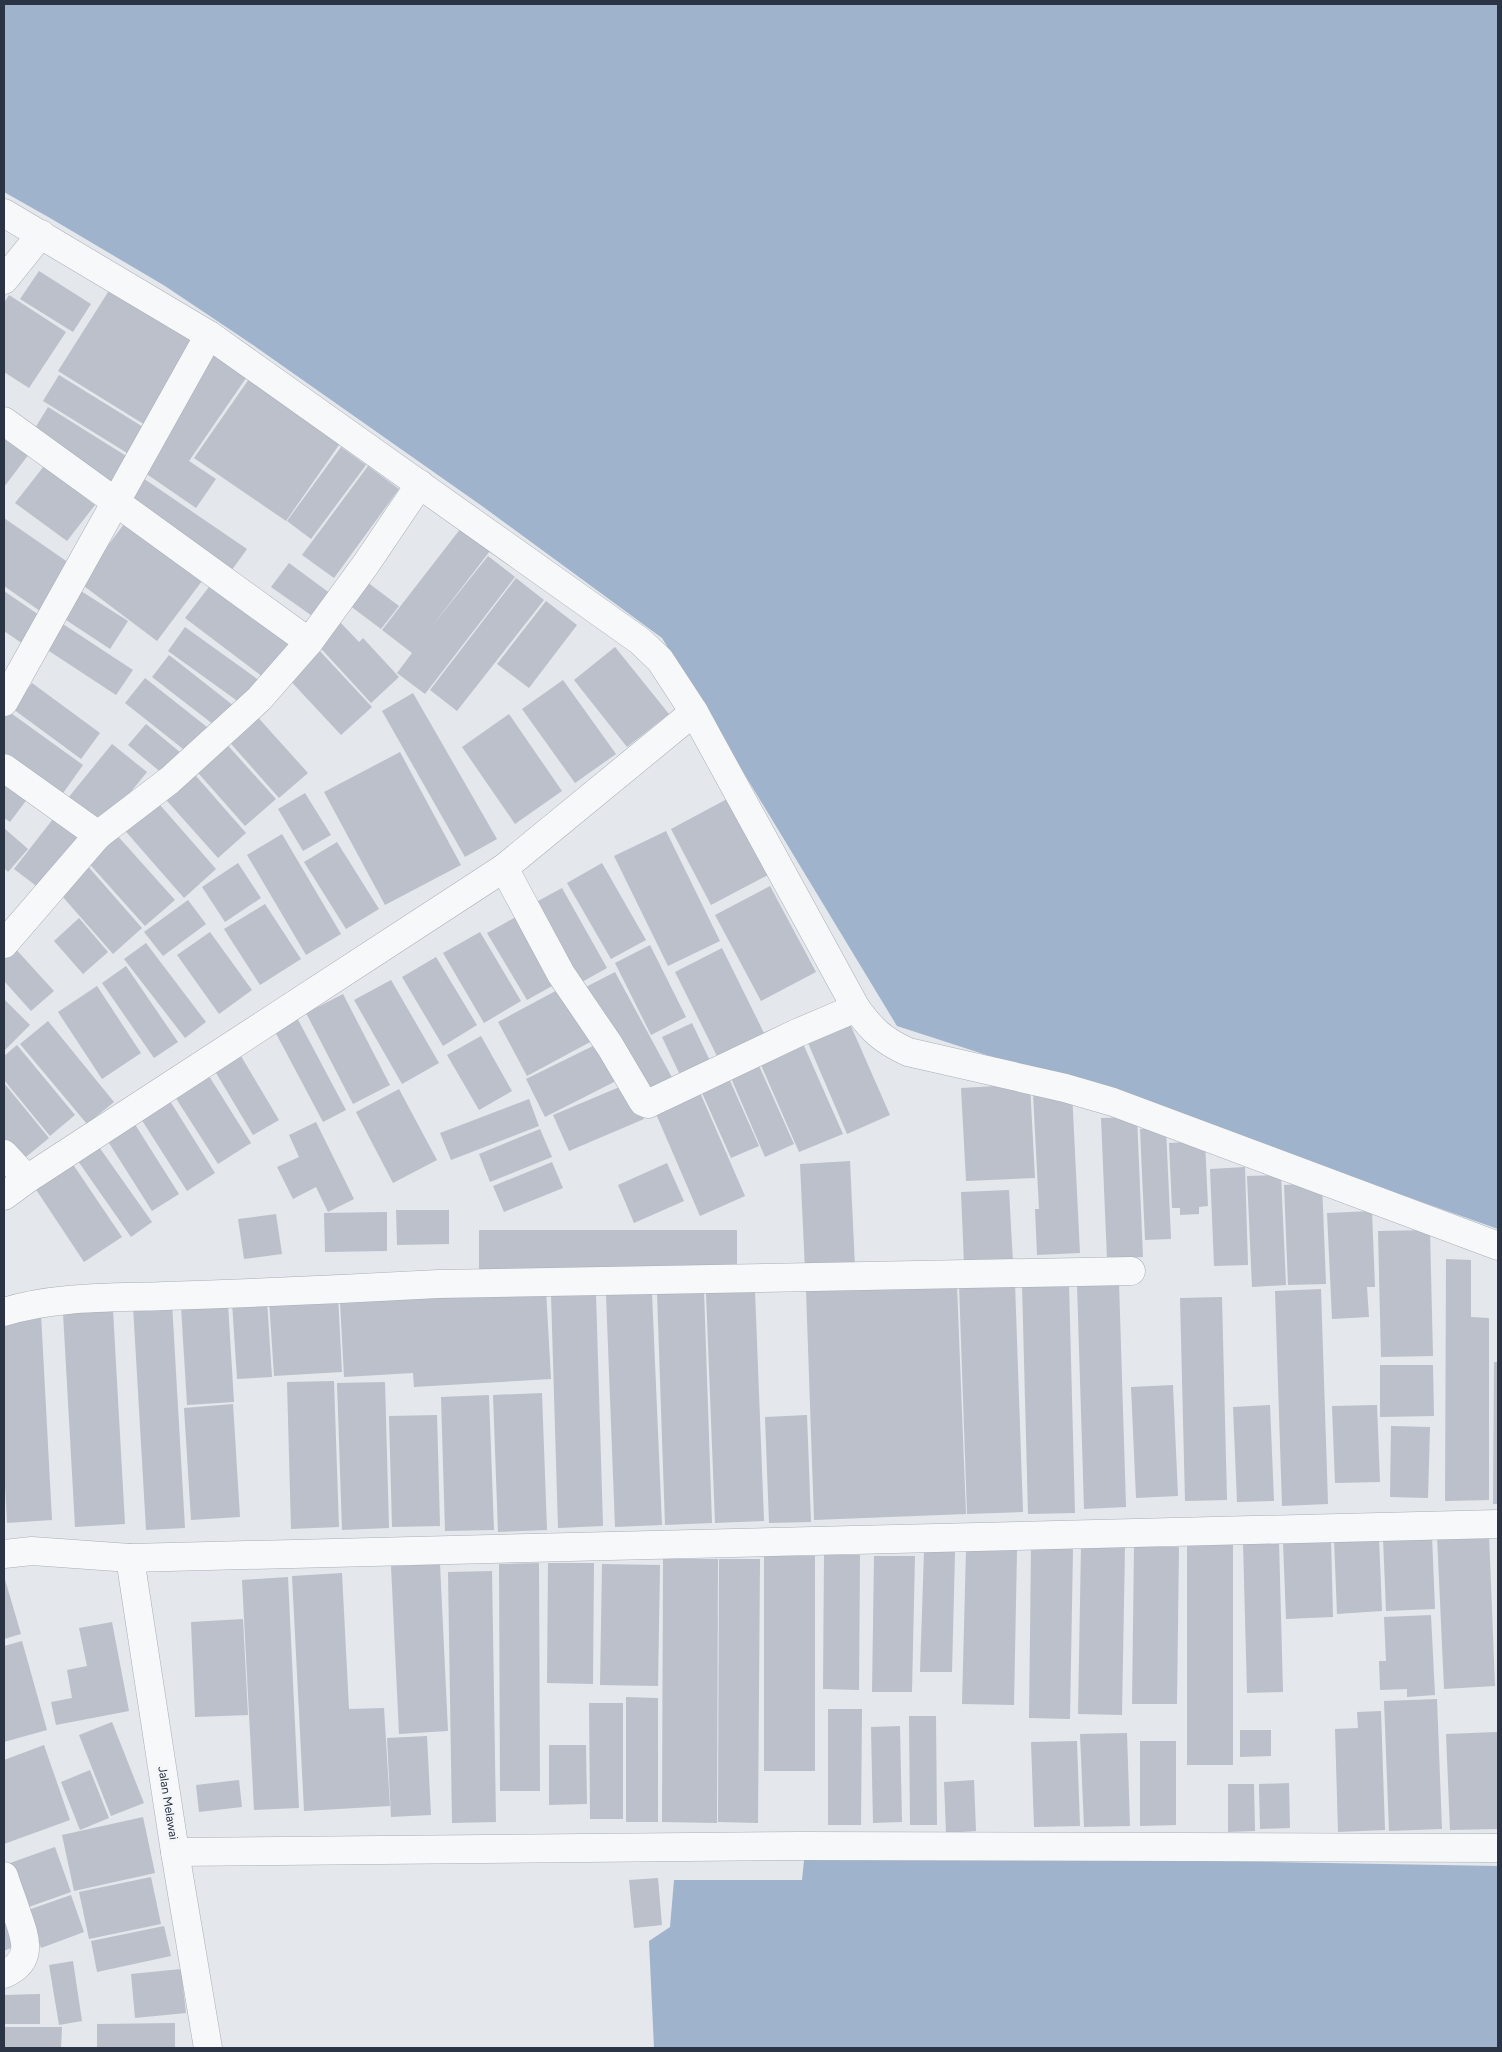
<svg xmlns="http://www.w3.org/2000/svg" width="1502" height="2052" font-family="Figtree,sans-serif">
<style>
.water{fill:#9fb4cc}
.building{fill:#bbc0ca}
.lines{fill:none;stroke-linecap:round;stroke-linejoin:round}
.minor-casing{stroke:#a9aeb7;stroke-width:29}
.minor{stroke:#f7f8fa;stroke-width:28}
.labels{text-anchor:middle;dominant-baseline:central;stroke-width:5;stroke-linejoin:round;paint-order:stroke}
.street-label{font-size:12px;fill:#2b3445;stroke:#f4f6f9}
</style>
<rect width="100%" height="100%" fill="#e4e7ec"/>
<g class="water">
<path d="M 4,4 L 1498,4 L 1498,1229 L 1232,1135 L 897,1026 L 662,638 L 482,506 L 253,345 L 165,286 L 50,218 L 4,192 Z"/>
<path d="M 805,1851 L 1164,1860 L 1498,1866 L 1498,2048 L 654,2048 L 649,1941 L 670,1927 L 674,1880 L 802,1880 Z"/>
</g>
<g class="building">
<path d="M 39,271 L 91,304 L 73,332 L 20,299 Z"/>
<path d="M 110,289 L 202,345 L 150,428 L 58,371 Z"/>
<path d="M 9,295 L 66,332 L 29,388 L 4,372 L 4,303 Z"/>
<path d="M 219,345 L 253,368 L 189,461 L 216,479 L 196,508 L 135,466 Z"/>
<path d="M 59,375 L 148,430 L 132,456 L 43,401 Z"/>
<path d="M 249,379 L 341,442 L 286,521 L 194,458 Z"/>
<path d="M 48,407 L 131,459 L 115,485 L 32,433 Z"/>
<path d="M 4,429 L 32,450 L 4,487 Z"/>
<path d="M 341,447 L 366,465 L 311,539 L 287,521 Z"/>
<path d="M 44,466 L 95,505 L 67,541 L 15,503 Z"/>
<path d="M 368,466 L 399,489 L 334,578 L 302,555 Z"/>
<path d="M 140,476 L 247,549 L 229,574 L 123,501 Z"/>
<path d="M 4,518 L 72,565 L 40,611 L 4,586 Z"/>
<path d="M 124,524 L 202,581 L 157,641 L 80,583 Z"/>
<path d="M 461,528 L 490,551 L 429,630 L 488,556 L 515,577 L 425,694 L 397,673 L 412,653 L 382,630 Z"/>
<path d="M 289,563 L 335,597 L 318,620 L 271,587 Z"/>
<path d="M 516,578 L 544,600 L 457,711 L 430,690 Z"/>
<path d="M 215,579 L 297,640 L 267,680 L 185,618 Z"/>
<path d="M 363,579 L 399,606 L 381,629 L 345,602 Z"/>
<path d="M 4,591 L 42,617 L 23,644 L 4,631 Z"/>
<path d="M 81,591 L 128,621 L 110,649 L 63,618 Z"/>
<path d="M 546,601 L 577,625 L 529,688 L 497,664 Z"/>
<path d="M 338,620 L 359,642 L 363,638 L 399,677 L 371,703 L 315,642 Z"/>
<path d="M 63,624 L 133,670 L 116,695 L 46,649 Z"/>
<path d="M 185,627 L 260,681 L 243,705 L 168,651 Z"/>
<path d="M 615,647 L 669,714 L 627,747 L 574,680 Z"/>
<path d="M 317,648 L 372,707 L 341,735 L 286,676 Z"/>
<path d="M 169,655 L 234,706 L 218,728 L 152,677 Z"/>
<path d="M 145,678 L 212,731 L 192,756 L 125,703 Z"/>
<path d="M 563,680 L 616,754 L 575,783 L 522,709 Z"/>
<path d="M 32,683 L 100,733 L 81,759 L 13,709 Z"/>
<path d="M 413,693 L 497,839 L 465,857 L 382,711 Z"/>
<path d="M 8,711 L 83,765 L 61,796 L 4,755 L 4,717 Z"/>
<path d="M 254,713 L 308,773 L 279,798 L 225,737 Z"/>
<path d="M 509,714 L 562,791 L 515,824 L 462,747 Z"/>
<path d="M 146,724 L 181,753 L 163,774 L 128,745 Z"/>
<path d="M 222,739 L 276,799 L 245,826 L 192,766 Z"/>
<path d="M 112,744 L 147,772 L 103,826 L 68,798 Z"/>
<path d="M 400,752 L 461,865 L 385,905 L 324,792 Z"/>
<path d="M 189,768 L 246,833 L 218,858 L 160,793 Z"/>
<path d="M 4,775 L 31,794 L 10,822 L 4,818 Z"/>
<path d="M 305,793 L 331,835 L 303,851 L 278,809 Z"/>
<path d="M 154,798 L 216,869 L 184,898 L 121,826 Z"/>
<path d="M 727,799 L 768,875 L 711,905 L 671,829 Z"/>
<path d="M 60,810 L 85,829 L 39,888 L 14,869 Z"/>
<path d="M 4,828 L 28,849 L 8,872 L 4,868 Z"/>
<path d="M 666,831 L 720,941 L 668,966 L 614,856 Z"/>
<path d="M 115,833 L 175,900 L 145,926 L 85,859 Z"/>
<path d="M 282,834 L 341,934 L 306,955 L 247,855 Z"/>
<path d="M 337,842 L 379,909 L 346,929 L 304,862 Z"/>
<path d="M 85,863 L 142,928 L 113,954 L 55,888 Z"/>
<path d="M 238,863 L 261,898 L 225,922 L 202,887 Z"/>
<path d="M 602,863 L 646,940 L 611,959 L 567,883 Z"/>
<path d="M 770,886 L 816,972 L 761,1001 L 715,915 Z"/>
<path d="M 562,888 L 607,968 L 573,987 L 527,907 Z"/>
<path d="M 188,900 L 206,924 L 163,956 L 144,932 Z"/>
<path d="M 265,904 L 301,959 L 260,985 L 224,929 Z"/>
<path d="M 521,914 L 561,981 L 527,1000 L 487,933 Z"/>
<path d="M 79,918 L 108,952 L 83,974 L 54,941 Z"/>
<path d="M 210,932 L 252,990 L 219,1014 L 177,955 Z"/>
<path d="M 480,932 L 521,1001 L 484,1023 L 443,953 Z"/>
<path d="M 146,943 L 206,1022 L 185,1038 L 124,959 Z"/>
<path d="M 12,945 L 54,991 L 31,1011 L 4,981 L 4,953 Z"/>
<path d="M 650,945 L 686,1017 L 651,1035 L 615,963 Z"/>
<path d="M 722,948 L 767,1039 L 720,1062 L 675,972 Z"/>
<path d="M 436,957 L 477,1025 L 443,1046 L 402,977 Z"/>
<path d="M 126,966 L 178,1042 L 154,1058 L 102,983 Z"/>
<path d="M 615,972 L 675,1083 L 644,1099 L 584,988 Z"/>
<path d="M 391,980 L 439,1063 L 402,1084 L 354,1000 Z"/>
<path d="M 97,986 L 141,1053 L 102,1079 L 58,1012 Z"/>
<path d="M 563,987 L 592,1041 L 527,1076 L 498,1022 Z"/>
<path d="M 343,994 L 390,1085 L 353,1104 L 306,1013 Z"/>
<path d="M 4,999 L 30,1025 L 4,1051 Z"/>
<path d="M 295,1014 L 346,1110 L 323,1122 L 272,1026 Z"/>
<path d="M 847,1017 L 890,1115 L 847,1134 L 805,1036 Z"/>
<path d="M 48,1021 L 114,1102 L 87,1124 L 20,1044 Z"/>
<path d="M 692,1023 L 711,1063 L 681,1077 L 662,1037 Z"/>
<path d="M 481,1036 L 512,1091 L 479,1110 L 447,1055 Z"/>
<path d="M 801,1039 L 843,1134 L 799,1152 L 758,1058 Z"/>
<path d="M 601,1042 L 620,1079 L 545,1117 L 526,1079 Z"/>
<path d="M 17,1045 L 75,1115 L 50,1136 L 4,1080 L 4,1056 Z"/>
<path d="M 235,1046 L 279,1120 L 253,1135 L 209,1061 Z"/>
<path d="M 756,1059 L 794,1144 L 765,1157 L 728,1071 Z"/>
<path d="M 204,1068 L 251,1143 L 218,1164 L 170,1089 Z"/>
<path d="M 727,1074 L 759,1146 L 731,1158 L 699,1086 Z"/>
<path d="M 4,1083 L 49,1138 L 21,1161 L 4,1140 Z"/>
<path d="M 629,1083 L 644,1119 L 569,1151 L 553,1115 Z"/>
<path d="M 1030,1084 L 1035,1178 L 966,1181 L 961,1088 Z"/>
<path d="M 698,1088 L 745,1196 L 700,1216 L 653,1107 Z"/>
<path d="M 399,1089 L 437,1160 L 393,1183 L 356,1112 Z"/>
<path d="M 1072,1092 L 1080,1253 L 1037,1255 L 1035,1209 L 1039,1209 L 1033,1094 Z"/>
<path d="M 165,1093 L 215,1173 L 187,1191 L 136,1111 Z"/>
<path d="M 529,1099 L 539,1126 L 451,1160 L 440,1133 Z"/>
<path d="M 129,1115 L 179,1194 L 152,1211 L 102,1132 Z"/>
<path d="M 1137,1117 L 1143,1257 L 1107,1259 L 1101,1118 Z"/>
<path d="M 316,1122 L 354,1199 L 328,1212 L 316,1187 L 293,1199 L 277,1167 L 299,1157 L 289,1135 Z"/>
<path d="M 1166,1128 L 1171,1239 L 1145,1240 L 1140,1129 Z"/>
<path d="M 540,1129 L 552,1157 L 490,1182 L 479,1154 Z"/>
<path d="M 92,1137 L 152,1222 L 131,1237 L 71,1151 Z"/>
<path d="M 1205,1141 L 1208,1206 L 1199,1207 L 1199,1214 L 1180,1215 L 1180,1208 L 1172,1208 L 1169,1143 Z"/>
<path d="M 68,1157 L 122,1237 L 84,1262 L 31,1182 Z"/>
<path d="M 850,1161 L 855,1267 L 805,1270 L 800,1164 Z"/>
<path d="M 552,1162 L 563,1188 L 504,1212 L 493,1186 Z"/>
<path d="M 667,1163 L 684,1201 L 634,1223 L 618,1185 Z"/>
<path d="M 1245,1167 L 1248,1265 L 1214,1266 L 1210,1169 Z"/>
<path d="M 1281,1175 L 1286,1285 L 1252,1287 L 1247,1176 Z"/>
<path d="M 1322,1183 L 1326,1284 L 1288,1285 L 1284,1185 Z"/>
<path d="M 1009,1190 L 1013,1263 L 964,1265 L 961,1192 Z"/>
<path d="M 396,1210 L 449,1210 L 449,1244 L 397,1245 Z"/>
<path d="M 1372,1211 L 1375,1287 L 1367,1287 L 1369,1317 L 1332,1319 L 1327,1213 Z"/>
<path d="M 387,1212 L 387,1251 L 325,1252 L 324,1213 Z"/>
<path d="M 276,1214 L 282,1254 L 244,1259 L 238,1219 Z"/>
<rect x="479" y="1230" width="258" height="43"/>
<path d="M 1430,1230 L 1433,1356 L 1381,1357 L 1378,1231 Z"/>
<path d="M 1446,1259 L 1471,1260 L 1471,1317 L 1489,1318 L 1489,1500 L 1445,1501 Z"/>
<path d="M 1015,1283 L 1023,1512 L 967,1514 L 959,1284 Z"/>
<path d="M 1069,1283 L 1075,1513 L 1028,1514 L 1022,1284 Z"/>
<path d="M 1119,1283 L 1126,1507 L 1084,1509 L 1077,1284 Z"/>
<path d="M 957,1285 L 966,1514 L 814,1520 L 806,1290 Z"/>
<path d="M 1321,1289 L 1328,1504 L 1282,1506 L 1275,1291 Z"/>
<path d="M 546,1290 L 551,1379 L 414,1387 L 413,1373 L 344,1377 L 340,1302 Z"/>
<path d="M 704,1291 L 712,1523 L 665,1525 L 657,1293 Z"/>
<path d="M 755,1291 L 764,1521 L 715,1523 L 706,1293 Z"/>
<path d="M 652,1293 L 662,1525 L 615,1527 L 606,1295 Z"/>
<path d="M 596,1294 L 603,1526 L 558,1528 L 551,1295 Z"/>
<path d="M 338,1296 L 342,1372 L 274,1376 L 269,1300 Z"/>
<path d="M 1222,1297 L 1227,1500 L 1185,1501 L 1180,1298 Z"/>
<path d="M 267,1301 L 272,1377 L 237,1379 L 232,1302 Z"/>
<path d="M 172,1303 L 185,1528 L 146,1530 L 133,1306 Z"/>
<path d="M 228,1304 L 234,1402 L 187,1405 L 181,1307 Z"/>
<path d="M 113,1310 L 125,1524 L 75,1527 L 63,1313 Z"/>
<path d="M 41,1314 L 52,1520 L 7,1523 L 4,1466 L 4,1316 Z"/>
<path d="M 1494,1362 L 1498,1362 L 1498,1504 L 1493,1504 Z"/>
<path d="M 1380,1365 L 1433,1365 L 1434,1416 L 1380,1417 Z"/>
<path d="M 334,1381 L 339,1527 L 291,1529 L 287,1382 Z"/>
<path d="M 385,1382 L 389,1528 L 342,1530 L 337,1383 Z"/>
<path d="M 1173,1385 L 1178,1496 L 1136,1498 L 1131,1387 Z"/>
<path d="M 542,1393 L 547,1530 L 498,1532 L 493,1395 Z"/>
<path d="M 489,1395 L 494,1530 L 445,1531 L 441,1397 Z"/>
<path d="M 233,1404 L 240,1517 L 191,1520 L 184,1408 Z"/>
<path d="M 1270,1405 L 1274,1501 L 1237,1502 L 1233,1407 Z"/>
<path d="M 1377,1405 L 1380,1482 L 1335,1483 L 1332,1406 Z"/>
<path d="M 437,1415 L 440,1526 L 392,1527 L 389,1416 Z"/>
<path d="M 807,1415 L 811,1522 L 769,1523 L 765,1417 Z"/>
<path d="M 1391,1426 L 1430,1427 L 1428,1498 L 1390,1497 Z"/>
<path d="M 1489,1534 L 1495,1686 L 1444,1689 L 1437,1536 Z"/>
<path d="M 1432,1536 L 1435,1609 L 1386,1611 L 1383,1538 Z"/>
<path d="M 1379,1538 L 1382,1611 L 1337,1614 L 1334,1539 Z"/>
<path d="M 1331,1540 L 1333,1617 L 1286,1619 L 1283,1542 Z"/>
<path d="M 1279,1541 L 1283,1692 L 1247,1693 L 1243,1542 Z"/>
<rect x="1187" y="1543" width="46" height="222"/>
<path d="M 1081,1546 L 1125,1547 L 1122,1715 L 1078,1714 Z"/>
<path d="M 1134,1547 L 1179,1547 L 1177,1704 L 1132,1704 Z"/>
<path d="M 1031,1548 L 1073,1548 L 1070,1719 L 1029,1718 Z"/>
<path d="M 966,1549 L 1017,1550 L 1014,1705 L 962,1704 Z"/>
<path d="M 924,1551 L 955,1552 L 952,1672 L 920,1672 Z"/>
<path d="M 764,1555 L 815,1556 L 815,1771 L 764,1771 Z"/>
<path d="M 824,1555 L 860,1555 L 859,1690 L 823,1689 Z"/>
<path d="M 874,1556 L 915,1556 L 912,1692 L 872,1692 Z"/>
<path d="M 663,1559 L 718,1559 L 717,1823 L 662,1822 Z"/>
<path d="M 719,1559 L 760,1559 L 758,1823 L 718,1822 Z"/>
<path d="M 539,1563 L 540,1791 L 500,1791 L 499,1564 Z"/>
<path d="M 548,1563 L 594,1563 L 593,1684 L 547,1683 Z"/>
<path d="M 440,1564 L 448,1731 L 399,1734 L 391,1566 Z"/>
<path d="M 602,1564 L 660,1565 L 658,1686 L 600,1685 Z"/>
<path d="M 492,1571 L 496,1822 L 452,1823 L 448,1572 Z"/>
<path d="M 342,1573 L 349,1709 L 384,1708 L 390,1806 L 304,1811 L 292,1576 Z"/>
<path d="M 4,1576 L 21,1634 L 4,1639 Z"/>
<path d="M 288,1577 L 299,1808 L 254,1810 L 242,1580 Z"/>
<path d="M 1431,1615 L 1435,1695 L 1407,1697 L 1407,1689 L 1380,1690 L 1379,1661 L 1386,1661 L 1384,1617 Z"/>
<path d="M 243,1619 L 248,1715 L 195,1717 L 191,1622 Z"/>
<path d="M 112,1622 L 129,1711 L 56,1725 L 51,1702 L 72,1698 L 67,1670 L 87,1666 L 79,1628 Z"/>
<path d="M 22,1641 L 47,1730 L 4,1742 L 4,1646 Z"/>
<path d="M 626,1697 L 658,1698 L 658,1822 L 626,1822 Z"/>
<path d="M 1437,1699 L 1442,1829 L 1389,1831 L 1384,1701 Z"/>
<path d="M 589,1703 L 623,1703 L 623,1819 L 590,1819 Z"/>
<path d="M 828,1709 L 862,1709 L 861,1825 L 828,1825 Z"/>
<path d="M 1381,1711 L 1385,1830 L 1338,1832 L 1335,1729 L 1358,1728 L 1357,1712 Z"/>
<path d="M 909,1716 L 936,1716 L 937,1825 L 910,1825 Z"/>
<path d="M 112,1722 L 144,1803 L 111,1816 L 79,1735 Z"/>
<path d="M 900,1726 L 902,1822 L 873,1823 L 871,1727 Z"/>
<path d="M 1240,1730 L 1271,1730 L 1271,1756 L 1240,1757 Z"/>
<path d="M 1497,1732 L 1498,1829 L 1450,1830 L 1446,1734 Z"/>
<path d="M 1127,1733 L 1130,1826 L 1084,1827 L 1080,1734 Z"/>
<path d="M 427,1736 L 431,1815 L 391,1817 L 387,1738 Z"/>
<path d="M 1077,1741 L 1080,1826 L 1034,1827 L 1031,1742 Z"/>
<path d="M 1140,1741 L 1176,1741 L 1176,1825 L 1140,1826 Z"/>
<path d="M 44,1745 L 70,1820 L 4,1844 L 4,1760 Z"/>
<path d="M 549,1745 L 586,1745 L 587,1804 L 549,1805 Z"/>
<path d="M 90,1770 L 109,1818 L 80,1830 L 61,1782 Z"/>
<path d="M 239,1780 L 242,1807 L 199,1812 L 196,1785 Z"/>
<path d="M 974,1780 L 976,1831 L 946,1833 L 944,1782 Z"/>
<path d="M 1289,1783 L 1290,1828 L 1260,1829 L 1259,1784 Z"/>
<path d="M 1228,1784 L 1254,1784 L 1255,1831 L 1228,1832 Z"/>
<path d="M 143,1817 L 155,1873 L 74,1891 L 62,1835 Z"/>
<path d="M 55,1847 L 71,1892 L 26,1908 L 10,1863 Z"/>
<path d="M 151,1877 L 161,1924 L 89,1939 L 79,1892 Z"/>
<path d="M 658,1878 L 662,1925 L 634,1928 L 629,1880 Z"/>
<path d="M 71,1895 L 84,1932 L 41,1948 L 28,1910 Z"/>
<path d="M 4,1919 L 15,1946 L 4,1951 Z"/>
<path d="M 164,1926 L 171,1956 L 97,1972 L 91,1941 Z"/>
<path d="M 73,1961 L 82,2021 L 59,2025 L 49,1965 Z"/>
<path d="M 181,1969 L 186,2013 L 135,2018 L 131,1974 Z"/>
<path d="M 40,1994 L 40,2024 L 4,2024 L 4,1995 Z"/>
<path d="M 175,2023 L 175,2048 L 97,2048 L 97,2024 Z"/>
<path d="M 4,2027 L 62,2027 L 61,2048 L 4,2048 Z"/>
</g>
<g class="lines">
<g class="minor-casing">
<g id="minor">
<path d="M 4,213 L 209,335 L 640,641 L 660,660 L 694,712 L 856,1008 C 872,1030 882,1040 908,1052 L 1065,1088 L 1113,1102 L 1498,1246"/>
<path d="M 4,280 L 41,234"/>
<path d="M 4,421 L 309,642"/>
<path d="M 4,702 L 209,335"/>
<path d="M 4,768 L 98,835 L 4,944"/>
<path d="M 98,835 L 170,780 L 259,699 L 309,642 L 366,564 L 420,484"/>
<path d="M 504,868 L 561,974 L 610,1046 L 643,1102 L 648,1104 L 654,1101 L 797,1033 L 856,1008"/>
<path d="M 4,1154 L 27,1179"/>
<path d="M 4,1196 L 27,1179 L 504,868 L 694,712"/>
<path d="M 4,1312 C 53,1296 114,1298 165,1296 C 256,1293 347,1289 438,1284 L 1131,1271"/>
<path d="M 4,1554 L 32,1551 L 130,1558 L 1498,1524"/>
<path d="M 130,1558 L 175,1852 L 208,2048"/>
<path d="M 175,1852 L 801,1846 L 1498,1848"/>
<path d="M 4,1876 C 8,1889 13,1901 17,1914 C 26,1939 34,1961 4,1974"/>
</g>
</g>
<use href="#minor" class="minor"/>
</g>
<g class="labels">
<g class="street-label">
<text transform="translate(168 1803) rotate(81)">Jalan Melawai</text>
</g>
</g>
<rect width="1502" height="2052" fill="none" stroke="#2b3445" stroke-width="10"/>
</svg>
